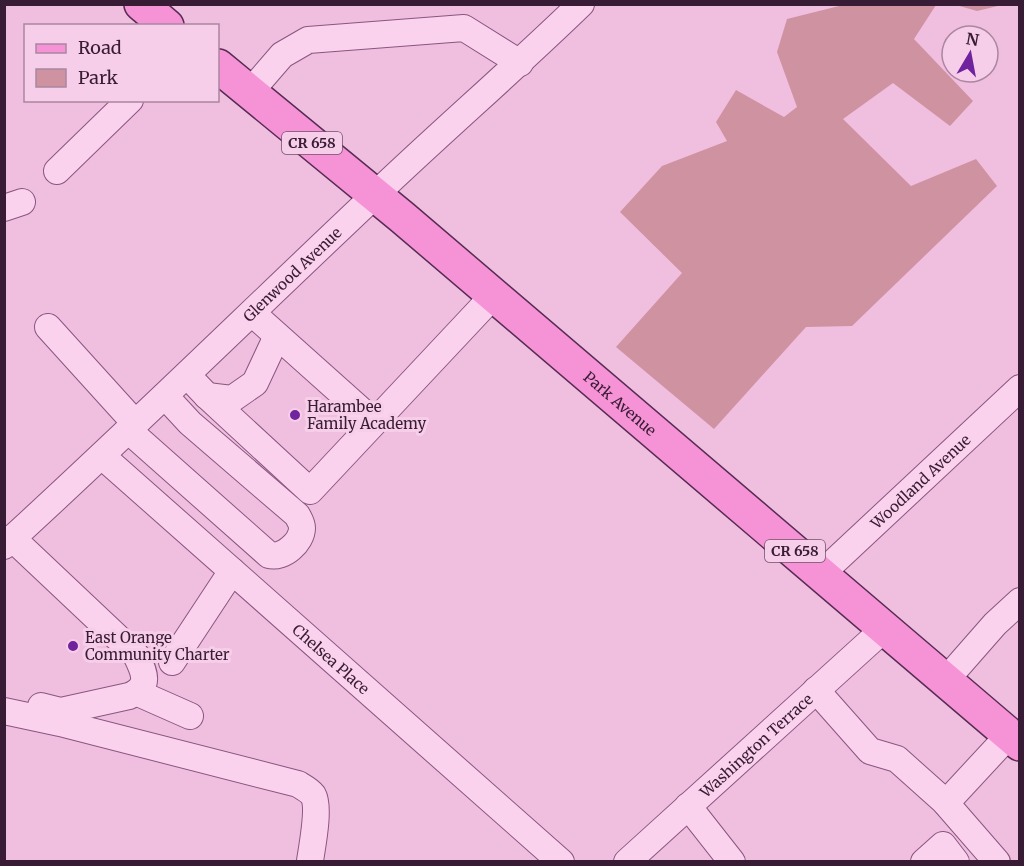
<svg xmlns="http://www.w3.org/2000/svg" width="1024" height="866" font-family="Merriweather,serif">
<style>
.green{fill:#cf92a1}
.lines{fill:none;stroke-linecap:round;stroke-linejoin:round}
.minor-casing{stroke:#895681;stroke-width:28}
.major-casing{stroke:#572b52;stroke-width:36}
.minor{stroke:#fbd2ed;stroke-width:26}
.major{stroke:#f693d6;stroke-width:33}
.poi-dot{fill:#6f239c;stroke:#f7cee9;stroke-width:2}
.labels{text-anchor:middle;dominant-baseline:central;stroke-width:6;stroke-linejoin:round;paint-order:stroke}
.shield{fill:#f7cee9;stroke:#71516a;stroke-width:1.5}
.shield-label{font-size:14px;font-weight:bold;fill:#381b34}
.street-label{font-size:15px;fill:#381b34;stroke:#f7cee9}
.poi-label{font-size:15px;fill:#381b34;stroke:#f7cee9;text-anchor:start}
</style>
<rect width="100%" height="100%" fill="#f0bedf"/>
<g class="green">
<path d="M 847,4 L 936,5 L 914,39 L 973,101 L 950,126 L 893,83 L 843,119 L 911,186 L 976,159 L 997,186 L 852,326 L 806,327 L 714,429 L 616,347 L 682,273 L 620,212 L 662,166 L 727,141 L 716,122 L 736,90 L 784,117 L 797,107 L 777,52 L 787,19 Z"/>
<path d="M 956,5 L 1002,5 L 977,11 Z"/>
</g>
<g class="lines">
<g class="minor-casing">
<g id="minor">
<path d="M 250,92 L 282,55 L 308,40 L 464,28 L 520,63"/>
<path d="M 57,171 L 130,100"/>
<path d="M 4,208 L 22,202"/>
<path d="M 252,313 L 374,422"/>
<path d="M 48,327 L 135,423"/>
<path d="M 187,375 L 207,396 L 310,491 L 493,296"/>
<path d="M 207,396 L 232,399 L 255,383 L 277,336"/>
<path d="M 128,430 L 269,555 C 283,559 302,542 302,528 C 302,523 299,519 297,515 L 190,423 L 165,396"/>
<path id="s1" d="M 102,456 L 561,862"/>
<path d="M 12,538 L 136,655 C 145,673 151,687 129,696 L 61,711 L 41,706"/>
<path id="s2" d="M 4,546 C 130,431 251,312 374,196 C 442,131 513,70 581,4"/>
<path id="s3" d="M 821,574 L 1020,388"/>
<path d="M 172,662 L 232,571"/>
<path d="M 945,681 L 995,624 L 1020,601"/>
<path d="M 816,690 L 870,751 L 897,759 L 944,801 L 997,862"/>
<path d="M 138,693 L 190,716"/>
<path d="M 4,711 L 60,723 L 298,784 C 303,787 309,790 313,795 C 320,807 312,847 310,861"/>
<path d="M 946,803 L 1009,735"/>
<path d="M 688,806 L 732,862"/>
<path id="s4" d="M 627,862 L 884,629"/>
<path d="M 924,862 L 943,845 L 956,862"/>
</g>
</g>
<g class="major-casing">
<g id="major">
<path d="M 141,4 L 167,26"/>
<path id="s5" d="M 218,66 L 402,217 L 1020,744"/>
</g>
</g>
<use href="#minor" class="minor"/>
<use href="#major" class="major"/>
</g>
<g class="poi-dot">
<circle cx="295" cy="415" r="6"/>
<circle cx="73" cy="646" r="6"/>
</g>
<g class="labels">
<g class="shield">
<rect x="282" y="132" width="60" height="22" rx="4.5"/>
<rect x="765" y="540" width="60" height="22" rx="4.5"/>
</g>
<g class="shield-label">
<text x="312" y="143">CR 658</text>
<text x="795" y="551">CR 658</text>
</g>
<g class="street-label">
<text stroke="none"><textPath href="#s2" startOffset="396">Glenwood Avenue</textPath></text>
<text stroke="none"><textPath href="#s5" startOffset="525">Park Avenue</textPath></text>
<text stroke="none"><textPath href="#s3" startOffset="136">Woodland Avenue</textPath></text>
<text stroke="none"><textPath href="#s1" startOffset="306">Chelsea Place</textPath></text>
<text stroke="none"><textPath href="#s4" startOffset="174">Washington Terrace</textPath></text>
</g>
<g class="poi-label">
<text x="307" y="406">Harambee<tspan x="307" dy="17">Family Academy</tspan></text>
<text x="85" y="637">East Orange<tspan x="85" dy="17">Community Charter</tspan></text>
</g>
</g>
<rect width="1024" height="866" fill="none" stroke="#381b34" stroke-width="12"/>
<rect x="24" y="24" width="195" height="78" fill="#f7cee9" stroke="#ab86a1" stroke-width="1.5"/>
<rect x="36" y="44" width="30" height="9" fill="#f693d6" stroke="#ab86a1" stroke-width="1.5"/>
<text x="78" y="54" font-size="18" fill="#381b34">Road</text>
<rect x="36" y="69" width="30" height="18" fill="#cf92a1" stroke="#ab86a1" stroke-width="1.5"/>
<text x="78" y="84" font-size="18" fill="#381b34">Park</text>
<g transform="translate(970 54) rotate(10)"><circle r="28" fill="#f7cee9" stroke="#ab86a1" stroke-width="1.5"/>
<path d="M0-4.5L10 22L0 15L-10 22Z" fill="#6f239c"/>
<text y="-9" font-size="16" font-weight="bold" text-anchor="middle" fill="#381b34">N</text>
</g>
</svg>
